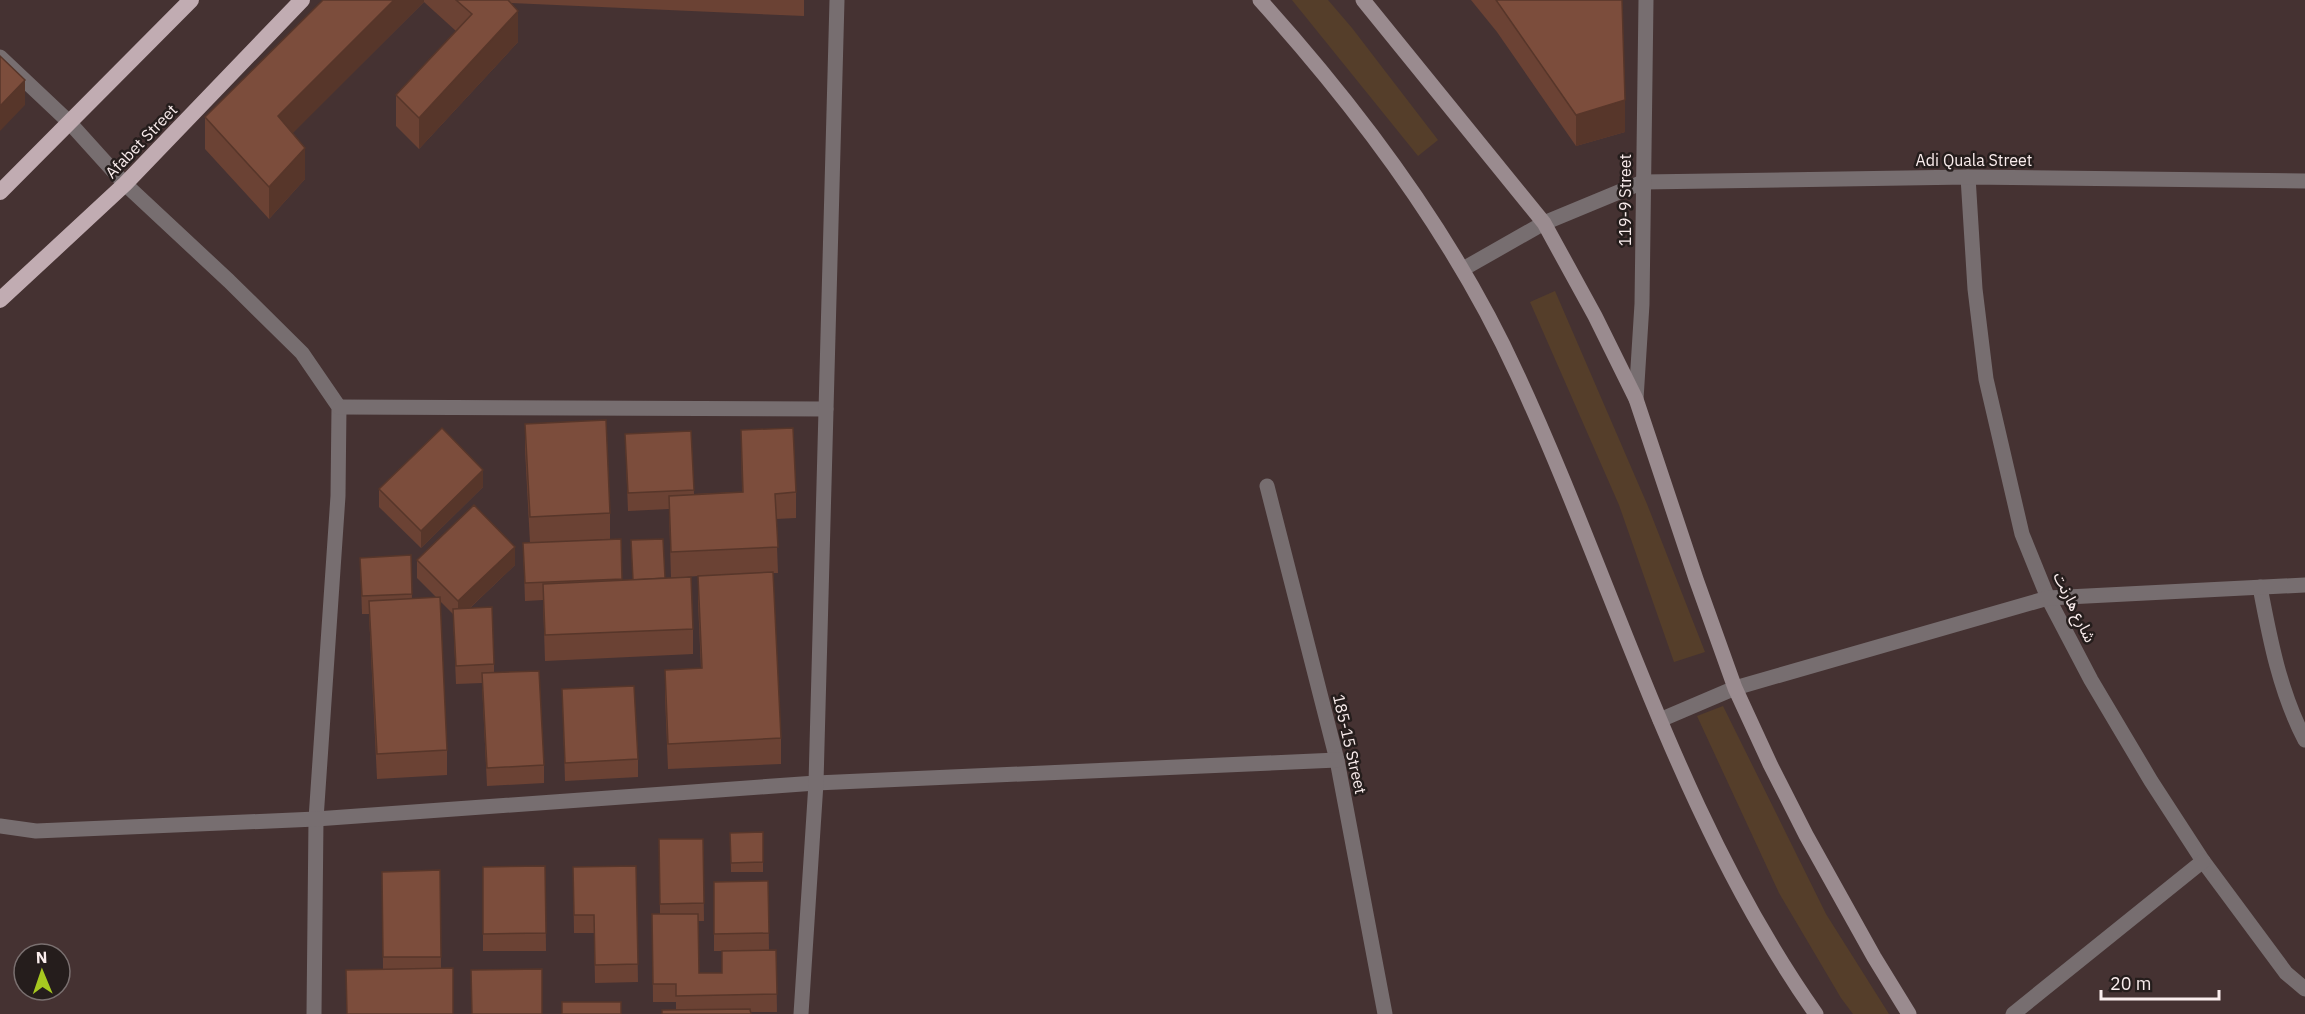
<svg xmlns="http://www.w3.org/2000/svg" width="2305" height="1014" font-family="'IBM Plex Sans','Noto Sans Arabic',sans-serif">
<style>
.green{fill:#553e2a}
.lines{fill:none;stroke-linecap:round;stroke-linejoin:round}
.minor{stroke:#776e70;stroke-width:15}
.secondary{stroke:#9a8b8f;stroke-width:15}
.trunk{stroke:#c1acb2;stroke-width:16}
.wall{fill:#6b4234}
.shaded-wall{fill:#57362a}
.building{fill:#7c4d3c;stroke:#57362a;stroke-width:1.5}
.labels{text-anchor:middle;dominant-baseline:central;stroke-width:5;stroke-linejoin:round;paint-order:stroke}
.street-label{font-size:16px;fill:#faeded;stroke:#251d1c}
</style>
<rect width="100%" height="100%" fill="#453232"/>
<g class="green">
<path d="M 1292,0 L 1328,0 L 1352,28 L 1438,140 L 1418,156 Z"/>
<path d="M 1555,291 L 1647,504 L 1705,652 L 1674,662 L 1619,505 L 1530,302 Z"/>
<path d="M 1723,706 L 1826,914 L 1889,1014 L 1853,1014 L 1841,998 L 1779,893 L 1697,716 Z"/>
</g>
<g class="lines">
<g class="minor">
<path d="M 0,57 L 69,122 L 125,184 L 229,281 L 302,353 L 339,407 L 338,496 L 316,819 L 314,1014"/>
<path d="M 1968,177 L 1975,289 L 1986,379 L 2022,534 L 2048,598 L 2091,680 L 2151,781 L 2203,861 L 2286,973 L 2305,989"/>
<path d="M 1463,269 L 1544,223 L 1643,182 L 1968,177 L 2305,181"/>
<path d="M 1636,399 L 1642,304 L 1646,0"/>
<path d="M 339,407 L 826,409"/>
<path d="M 1267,486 L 1337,760 L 1385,1014"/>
<path d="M 2260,587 C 2270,640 2280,692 2305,740"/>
<path d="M 1660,720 L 1735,688 L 2048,598 L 2305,585"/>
<path d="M 0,826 L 36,831 L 316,819 L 816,783 L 1337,760"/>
<path d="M 801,1014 L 816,783 L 837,0"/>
<path d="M 2013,1014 L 2203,861"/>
</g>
<g class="secondary">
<path d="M 1260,0 C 1361,112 1454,236 1517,374 C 1616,588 1679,820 1816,1014"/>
<path d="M 1363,0 L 1544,223 L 1595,316 L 1636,399 L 1696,579 L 1735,688 L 1770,764 L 1806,835 L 1874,957 L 1909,1014"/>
</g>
<g class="trunk">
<path d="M 0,192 L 191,0"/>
<path d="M 0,300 L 125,184 L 302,0"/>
</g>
</g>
<g class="wall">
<path d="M 323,0 L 804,0 L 804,16 L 511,3 L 518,42 L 419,149 L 396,126 L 396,95 L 456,31 L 424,2 L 292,133 L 305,179 L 269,219 L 205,149 L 205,117 Z"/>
<path d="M 1471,0 L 1622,0 L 1625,132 L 1576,146 L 1497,32 Z"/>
<path d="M 525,424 L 610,513 L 610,539 L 530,543 L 525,449 Z"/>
<path d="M 741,430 L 796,492 L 796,518 L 776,519 L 778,573 L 773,573 L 781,738 L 781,764 L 668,769 L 665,696 L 665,670 L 701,669 L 698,602 L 698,576 L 671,578 L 669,509 L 628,511 L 625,434 L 691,431 L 694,494 L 742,492 Z"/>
<path d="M 483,487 L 421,548 L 379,507 L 379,489 Z"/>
<path d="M 621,539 L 622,581 L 665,578 L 693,629 L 693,654 L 545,661 L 543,600 L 525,601 L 523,543 Z"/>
<path d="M 411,555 L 412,599 L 436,597 L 417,578 L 417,560 L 515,565 L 469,609 L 494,664 L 494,672 L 544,765 L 544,783 L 487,786 L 482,683 L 456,684 L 453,614 L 440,601 L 447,750 L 447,775 L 377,779 L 369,614 L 362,614 L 360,558 Z"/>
<path d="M 562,689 L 638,759 L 638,777 L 565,781 Z"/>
<path d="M 763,832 L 763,872 L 731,872 L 730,833 Z"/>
<path d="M 659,839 L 703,839 L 704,921 L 698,921 L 699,973 L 722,973 L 722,951 L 714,951 L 714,882 L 768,881 L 769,950 L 776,950 L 777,1012 L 751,1012 L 676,1010 L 676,1002 L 653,1002 L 652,914 L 660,914 Z"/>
<path d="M 545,866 L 546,951 L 483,951 L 483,867 Z"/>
<path d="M 636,866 L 638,982 L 595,983 L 594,933 L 574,933 L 573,867 Z"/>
<path d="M 440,870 L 441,969 L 383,970 L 382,872 Z"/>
</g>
<g class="shaded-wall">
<path d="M 394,0 L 424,0 L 424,2 L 278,148 L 278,116 Z"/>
<path d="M 518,11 L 518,42 L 419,149 L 419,118 Z"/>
<path d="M 25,80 L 25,105 L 0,131 L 0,106 Z"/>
<path d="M 1625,100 L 1625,132 L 1576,146 L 1576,115 Z"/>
<path d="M 305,148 L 305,179 L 269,219 L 269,187 Z"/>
<path d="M 483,470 L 483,487 L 421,548 L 421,531 Z"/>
<path d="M 515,547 L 515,565 L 458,619 L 458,601 Z"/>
</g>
<g class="building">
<path d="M 323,0 L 394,0 L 278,116 L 305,148 L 269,187 L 205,117 Z"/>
<path d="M 456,0 L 508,0 L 518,11 L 419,118 L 396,95 L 472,14 Z"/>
<path d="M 1496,0 L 1622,0 L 1625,100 L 1576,115 Z"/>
<path d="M 0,56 L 25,80 L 0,106 Z"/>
<path d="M 606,420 L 610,513 L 530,517 L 525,424 Z"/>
<path d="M 442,428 L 483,470 L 421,531 L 379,489 Z"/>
<path d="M 793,428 L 796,492 L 775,494 L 778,547 L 671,552 L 669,496 L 743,492 L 741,430 Z"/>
<path d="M 691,431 L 694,490 L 628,493 L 625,434 Z"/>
<path d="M 474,505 L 515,547 L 458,601 L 417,560 Z"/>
<path d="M 621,539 L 622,579 L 525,583 L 523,543 Z"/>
<path d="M 663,539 L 665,578 L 633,580 L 631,540 Z"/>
<path d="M 411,555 L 412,594 L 362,596 L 360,558 Z"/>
<path d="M 773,572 L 781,738 L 668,744 L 665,670 L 702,668 L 698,576 Z"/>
<path d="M 691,577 L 693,629 L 545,635 L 543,584 Z"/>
<path d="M 440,597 L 447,750 L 377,754 L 369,601 Z"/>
<path d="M 492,607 L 494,664 L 456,666 L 453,609 Z"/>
<path d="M 539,671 L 544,765 L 487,768 L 482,673 Z"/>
<path d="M 634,686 L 638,759 L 565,763 L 562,689 Z"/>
<path d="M 763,832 L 763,862 L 731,863 L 730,833 Z"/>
<path d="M 659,839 L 703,839 L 704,903 L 660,904 Z"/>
<path d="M 545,866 L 546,933 L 483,934 L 483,867 Z"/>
<path d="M 636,866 L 638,964 L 595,965 L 594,915 L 574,915 L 573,867 Z"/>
<path d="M 440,870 L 441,957 L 383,957 L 382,872 Z"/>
<path d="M 768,881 L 769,933 L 714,934 L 714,882 Z"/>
<path d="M 652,914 L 698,914 L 699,973 L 722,973 L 722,951 L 776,950 L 777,994 L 676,996 L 676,984 L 653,984 Z"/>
<path d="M 453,968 L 453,1014 L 347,1014 L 346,970 Z"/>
<path d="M 542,969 L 542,1014 L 472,1014 L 471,970 Z"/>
<rect x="562" y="1002" width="59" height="12"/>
<path d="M 750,1009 L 751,1014 L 662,1014 L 662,1010 Z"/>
</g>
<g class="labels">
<g class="street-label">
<text transform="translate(141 141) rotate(-46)">Afabet Street</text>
<text x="1974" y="160">Adi Quala Street</text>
<text transform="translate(1625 200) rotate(-90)">119-9 Street</text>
<text transform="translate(2075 607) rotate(64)">شارع هارنت</text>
<text transform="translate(1350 744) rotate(77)">185-15 Street</text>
</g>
</g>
<g transform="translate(42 972) rotate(358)"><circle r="28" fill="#251d1c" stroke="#7a7070" stroke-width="1.5"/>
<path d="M0-4.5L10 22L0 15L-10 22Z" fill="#a6c820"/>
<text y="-9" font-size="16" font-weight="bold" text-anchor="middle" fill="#faeded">N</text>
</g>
<path d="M2101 990v9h118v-9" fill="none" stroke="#faeded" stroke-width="3"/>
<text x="2110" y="990" font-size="18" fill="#faeded" stroke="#251d1c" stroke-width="4.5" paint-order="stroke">20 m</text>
</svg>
